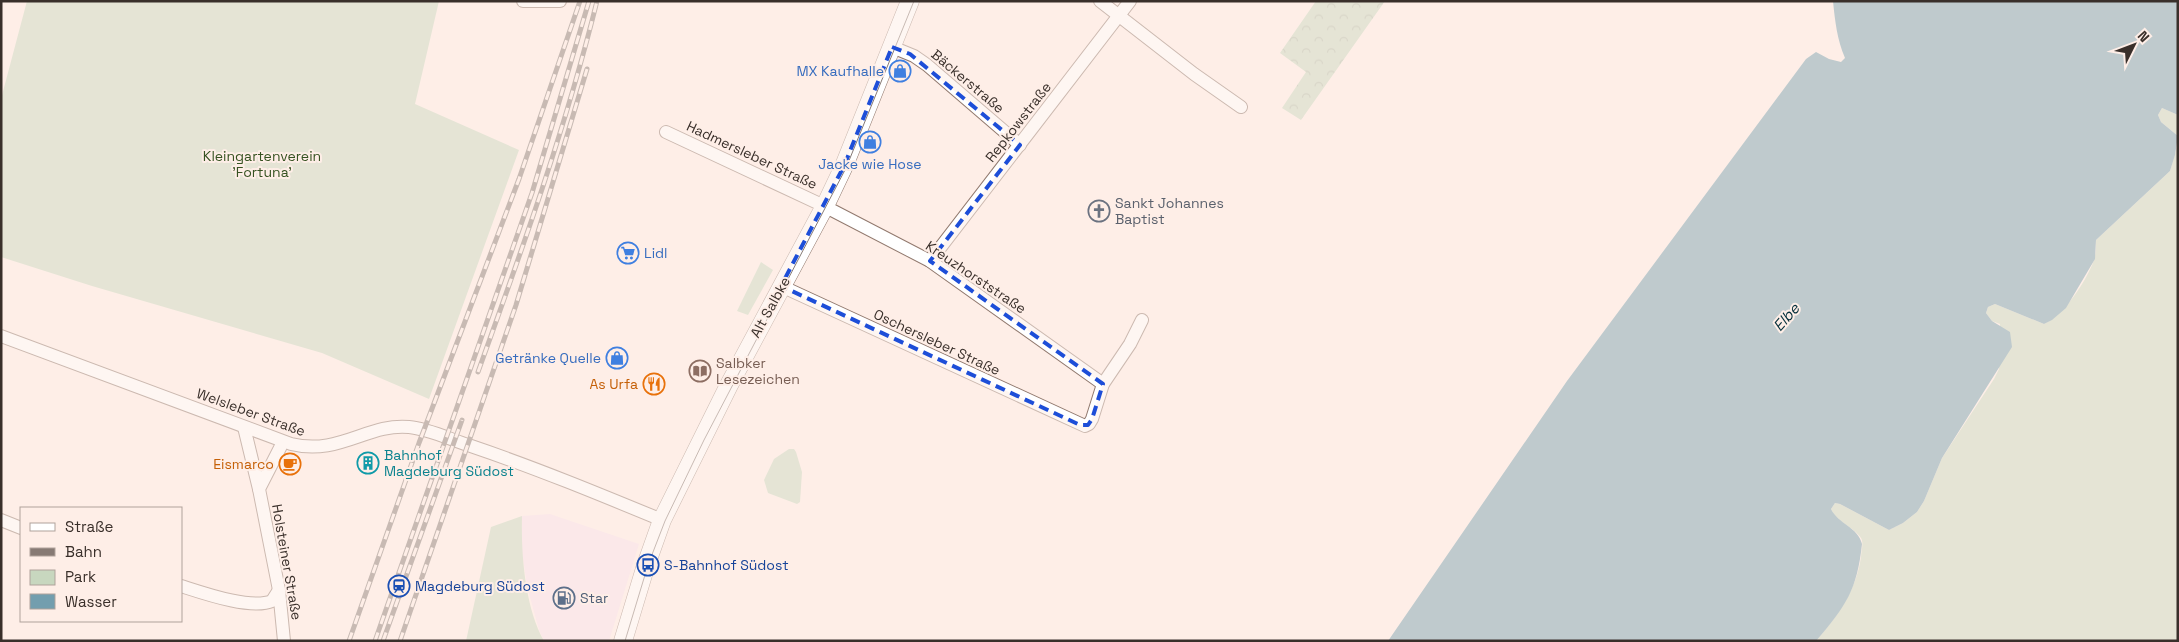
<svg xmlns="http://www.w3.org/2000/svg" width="2179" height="642" font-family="'Space Grotesk',sans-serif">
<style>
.commercial{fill:#f9e0ea}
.green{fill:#c8d7bf}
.forest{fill:url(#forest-crowns)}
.water{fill:#739eae}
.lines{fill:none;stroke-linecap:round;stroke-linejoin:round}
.street-casing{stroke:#91796e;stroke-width:14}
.secondary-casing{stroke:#91796e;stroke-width:19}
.street{stroke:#fff;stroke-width:12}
.secondary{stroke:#fff;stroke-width:18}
.tram{stroke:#877a74;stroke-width:1}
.rail-casing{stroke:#877a74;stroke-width:5}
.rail{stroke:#feeee7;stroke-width:3;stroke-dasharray:9;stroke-linecap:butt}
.marked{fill:none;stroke:#1d4ed8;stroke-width:4;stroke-dasharray:10 6;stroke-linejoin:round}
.labels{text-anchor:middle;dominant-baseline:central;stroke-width:4;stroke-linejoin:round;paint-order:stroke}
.shop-label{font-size:14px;fill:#366cbe;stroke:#feeee7;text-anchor:end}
.street-label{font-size:14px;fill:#392f2a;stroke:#feeee7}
.park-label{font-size:14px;fill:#365221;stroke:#feeee7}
.worship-label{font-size:14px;fill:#5b616d;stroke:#feeee7;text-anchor:start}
.education-label{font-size:14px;fill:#785e54;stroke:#feeee7;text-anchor:start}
.food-label{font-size:14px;fill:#c56008;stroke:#feeee7;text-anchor:end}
.culture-label{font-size:14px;fill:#0d838f;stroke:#feeee7;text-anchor:start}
.transit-label{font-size:14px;fill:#164399;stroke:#feeee7;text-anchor:start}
.service-label{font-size:14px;fill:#4e5e75;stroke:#feeee7;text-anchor:start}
.water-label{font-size:15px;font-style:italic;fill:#042f3b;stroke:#feeee7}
</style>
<defs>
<pattern id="forest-crowns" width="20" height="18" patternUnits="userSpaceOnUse" patternTransform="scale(1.25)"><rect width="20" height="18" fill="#c8d7bf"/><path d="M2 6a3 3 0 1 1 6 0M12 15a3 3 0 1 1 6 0" fill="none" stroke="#adb9a4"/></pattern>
</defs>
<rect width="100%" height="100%" fill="#feeee7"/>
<path class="commercial" d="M 550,514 L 639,544 L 609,641 L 544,641 L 539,630 L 527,586 L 521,545 L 522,516 Z"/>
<g class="green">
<path d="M 27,1 L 439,1 L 415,104 L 519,150 L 429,399 L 322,353 L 92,286 L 1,257 L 1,99 Z"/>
<path d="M 2162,108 L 2178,115 L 2178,136 L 2161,122 L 2158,115 Z"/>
<path d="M 2178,144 L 2178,641 L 1816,641 C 1838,615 1856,591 1861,557 C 1861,552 1864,543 1861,538 C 1853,526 1837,523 1831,509 L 1835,503 L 1840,504 L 1889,530 L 1903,523 L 1917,512 L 1924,501 L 1942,458 L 1994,379 L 1999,369 L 2000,324 L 1992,321 L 1986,313 L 1988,307 L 1995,304 L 2044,324 C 2064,315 2087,280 2094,260 C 2096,254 2096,246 2096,240 L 2170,171 Z"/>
<path d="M 761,262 L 773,270 L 748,315 L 737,311 Z"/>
<path d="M 789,449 L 794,449 L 796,452 L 802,472 L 800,502 L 797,504 L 768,493 L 764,480 L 774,459 Z"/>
<path d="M 522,516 C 521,555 525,607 544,641 L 466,641 L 491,527 Z"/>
</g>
<path class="forest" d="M 1316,1 L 1385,1 L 1301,120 L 1282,108 L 1306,72 L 1280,53 Z"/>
<path class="water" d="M 1833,1 L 2178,1 L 2178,115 L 2162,108 L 2158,115 L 2161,122 L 2178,136 L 2175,155 L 2170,171 L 2096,240 L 2095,259 L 2066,308 L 2052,320 L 2044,324 L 1995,304 L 1988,307 L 1986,313 L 1992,321 L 2010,332 L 2012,347 L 1942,458 L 1924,501 L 1917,512 L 1903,523 L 1889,530 L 1840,504 L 1835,503 L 1831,509 C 1838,524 1858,527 1862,544 C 1857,590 1846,606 1816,641 L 1388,641 L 1567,381 L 1806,59 L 1816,52 L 1829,59 L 1841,62 L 1845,58 C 1837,39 1835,21 1833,1 Z"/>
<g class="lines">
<g class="street-casing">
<g id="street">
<path d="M 523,1 L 560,1"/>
<path d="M 1100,1 L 1194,74 L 1241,107"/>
<path d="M 892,47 L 914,56 L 927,65 L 1020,145"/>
<path d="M 666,132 L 822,205 L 930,261 L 1103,384"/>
<path d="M 930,261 L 1130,1"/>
<path d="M 781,286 L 1085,426 L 1089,424 L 1092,419 L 1103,384 L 1130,344 L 1142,320"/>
<path d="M 1,336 L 291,444 C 339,456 368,423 409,427 C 430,429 451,440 471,446 C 536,468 599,494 662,520"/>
<path d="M 244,427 L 259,489"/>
<path d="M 283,442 L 259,489 L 279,590 L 284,641"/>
<path d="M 1,520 L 21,528"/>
<path d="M 181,586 C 203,593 251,610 272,601 L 279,590"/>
</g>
</g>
<g class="secondary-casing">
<path id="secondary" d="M 623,641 L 646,565 L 662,520 L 729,385 L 825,206 L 844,166 L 910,1"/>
</g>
<use href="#street" class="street"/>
<use href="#secondary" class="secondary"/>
<path class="tram" d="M 625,641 L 648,565 L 665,521 L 704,440 L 846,168 L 914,1"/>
<g class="rail-casing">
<g id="rail">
<path d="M 478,372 C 522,250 566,127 597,1"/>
<path d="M 349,641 L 419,443 L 519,179 L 580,1"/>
<path d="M 375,641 L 532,193 L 589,1"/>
<path d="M 383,641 L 462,420"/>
<path d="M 400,641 L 516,305 L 587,69"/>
</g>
</g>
<use href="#rail" class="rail"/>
</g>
<path d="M0 0H2179V642H0ZM 892,47 L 910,54 L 1020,145 L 930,261 L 1103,384 L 1092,419 L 1088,425 L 1080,425 L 781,286 L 844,166 Z" fill="#feeee7" fill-opacity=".55" fill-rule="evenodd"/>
<path class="marked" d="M 892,47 L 910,54 L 1020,145 L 930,261 L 1103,384 L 1092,419 L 1088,425 L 1080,425 L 781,286 L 844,166 Z"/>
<defs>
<g id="shop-ring" transform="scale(1.125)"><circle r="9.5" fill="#feeee7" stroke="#3f7fe0" stroke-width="1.5"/><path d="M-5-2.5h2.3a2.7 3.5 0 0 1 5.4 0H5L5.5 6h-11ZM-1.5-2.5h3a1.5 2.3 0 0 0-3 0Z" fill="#3f7fe0"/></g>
<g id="church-ring" transform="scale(1.125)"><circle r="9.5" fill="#feeee7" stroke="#6b7280" stroke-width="1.5"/><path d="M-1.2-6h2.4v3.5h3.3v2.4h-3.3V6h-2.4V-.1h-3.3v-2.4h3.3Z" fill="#6b7280"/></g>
<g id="supermarket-ring" transform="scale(1.125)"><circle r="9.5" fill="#feeee7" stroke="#3f7fe0" stroke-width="1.5"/><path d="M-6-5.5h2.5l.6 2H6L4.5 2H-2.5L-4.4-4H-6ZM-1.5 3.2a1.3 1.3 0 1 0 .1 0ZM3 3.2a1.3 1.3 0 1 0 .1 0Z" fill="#3f7fe0"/></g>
<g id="library-ring" transform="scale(1.125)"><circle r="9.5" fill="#feeee7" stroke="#8d6e63" stroke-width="1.5"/><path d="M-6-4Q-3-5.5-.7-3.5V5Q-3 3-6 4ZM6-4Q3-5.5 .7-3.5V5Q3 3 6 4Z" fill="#8d6e63"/></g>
<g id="restaurant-ring" transform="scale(1.125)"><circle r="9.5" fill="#feeee7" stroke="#e8710a" stroke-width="1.5"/><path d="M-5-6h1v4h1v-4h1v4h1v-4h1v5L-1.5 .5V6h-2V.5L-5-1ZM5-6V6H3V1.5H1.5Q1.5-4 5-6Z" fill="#e8710a"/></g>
<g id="building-ring" transform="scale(1.125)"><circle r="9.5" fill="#feeee7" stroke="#0f9aa8" stroke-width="1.5"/><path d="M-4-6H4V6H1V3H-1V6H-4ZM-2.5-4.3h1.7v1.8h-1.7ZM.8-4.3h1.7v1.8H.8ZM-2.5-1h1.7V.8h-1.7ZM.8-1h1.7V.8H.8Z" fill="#0f9aa8"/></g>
<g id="cafe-ring" transform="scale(1.125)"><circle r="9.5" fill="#feeee7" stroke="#e8710a" stroke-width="1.5"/><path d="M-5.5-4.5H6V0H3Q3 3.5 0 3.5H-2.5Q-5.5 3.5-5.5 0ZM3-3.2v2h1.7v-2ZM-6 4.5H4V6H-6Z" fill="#e8710a"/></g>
<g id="bus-ring" transform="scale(1.125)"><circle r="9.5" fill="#feeee7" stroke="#1a4fb4" stroke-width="1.5"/><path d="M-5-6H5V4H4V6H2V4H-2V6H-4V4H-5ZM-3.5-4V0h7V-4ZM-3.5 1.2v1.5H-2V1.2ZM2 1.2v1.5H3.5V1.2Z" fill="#1a4fb4"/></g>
<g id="station-ring" transform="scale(1.125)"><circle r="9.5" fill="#feeee7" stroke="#1a4fb4" stroke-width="1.5"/><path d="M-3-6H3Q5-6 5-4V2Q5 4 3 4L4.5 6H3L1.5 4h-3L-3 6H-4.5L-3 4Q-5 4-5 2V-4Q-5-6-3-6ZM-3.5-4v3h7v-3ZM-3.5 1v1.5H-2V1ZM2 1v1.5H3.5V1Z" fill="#1a4fb4"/></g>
<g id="fuel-ring" transform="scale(1.125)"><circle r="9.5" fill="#feeee7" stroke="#5c6f8a" stroke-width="1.5"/><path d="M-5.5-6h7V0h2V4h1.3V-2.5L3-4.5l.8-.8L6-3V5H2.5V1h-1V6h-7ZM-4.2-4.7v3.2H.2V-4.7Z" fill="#5c6f8a"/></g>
</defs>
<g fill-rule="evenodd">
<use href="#shop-ring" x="900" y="71"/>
<use href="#shop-ring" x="870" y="142"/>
<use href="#church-ring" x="1099" y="211"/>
<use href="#supermarket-ring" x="628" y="253"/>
<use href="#shop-ring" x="617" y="358"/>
<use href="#library-ring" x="700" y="371"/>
<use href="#restaurant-ring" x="654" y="384"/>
<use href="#building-ring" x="368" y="463"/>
<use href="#cafe-ring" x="290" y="464"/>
<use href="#bus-ring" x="648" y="565"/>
<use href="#station-ring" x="399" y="586"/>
<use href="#fuel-ring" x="564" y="598"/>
</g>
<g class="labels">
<g class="shop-label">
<text x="884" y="71">MX Kaufhalle</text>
<text x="870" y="164" text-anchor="middle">Jacke wie Hose</text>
<text x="644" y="253" text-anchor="start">Lidl</text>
<text x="601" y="358">Getränke Quelle</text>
</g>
<g class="street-label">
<text transform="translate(968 81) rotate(40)">Bäckerstraße</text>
<text transform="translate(1018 122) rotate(-52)">Repkowstraße</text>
<text transform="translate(752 155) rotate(25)">Hadmersleber Straße</text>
<text transform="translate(976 277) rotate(34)">Kreuzhorststraße</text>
<text transform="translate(770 307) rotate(-61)">Alt Salbke</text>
<text transform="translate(937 342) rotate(25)">Oschersleber Straße</text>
<text transform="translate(251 412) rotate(20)">Welsleber Straße</text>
<text transform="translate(287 562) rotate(80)">Holsteiner Straße</text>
</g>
<g class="park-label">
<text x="262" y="156">Kleingartenverein<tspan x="262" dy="16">'Fortuna'</tspan></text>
</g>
<g class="worship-label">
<text x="1115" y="203">Sankt Johannes<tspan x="1115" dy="16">Baptist</tspan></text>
</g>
<g class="education-label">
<text x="716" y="363">Salbker<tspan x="716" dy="16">Lesezeichen</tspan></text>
</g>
<g class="food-label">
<text x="638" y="384">As Urfa</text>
<text x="274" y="464">Eismarco</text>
</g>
<g class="culture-label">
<text x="384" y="455">Bahnhof<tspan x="384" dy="16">Magdeburg Südost</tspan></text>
</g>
<g class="transit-label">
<text x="664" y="565">S-Bahnhof Südost</text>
<text x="415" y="586">Magdeburg Südost</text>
</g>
<g class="service-label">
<text x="580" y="598">Star</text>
</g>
<g class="water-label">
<text transform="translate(1786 317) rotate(-49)">Elbe</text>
</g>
</g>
<rect width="2179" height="642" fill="none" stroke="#392f2a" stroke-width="5"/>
<rect x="20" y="507" width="162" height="115" fill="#feeee7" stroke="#afa29b"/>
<rect x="30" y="523" width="25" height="8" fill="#ffffff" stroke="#afa29b"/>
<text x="65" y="532" font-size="15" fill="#392f2a">Straße</text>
<rect x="30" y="548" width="25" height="8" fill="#877a74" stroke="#afa29b"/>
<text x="65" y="557" font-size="15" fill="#392f2a">Bahn</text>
<rect x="30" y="570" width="25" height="15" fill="#c8d7bf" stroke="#afa29b"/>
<text x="65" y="582" font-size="15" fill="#392f2a">Park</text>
<rect x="30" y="594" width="25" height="15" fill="#739eae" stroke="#afa29b"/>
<text x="65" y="607" font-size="15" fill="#392f2a">Wasser</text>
<g transform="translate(2134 45) rotate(48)" stroke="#feeee7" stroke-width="4" paint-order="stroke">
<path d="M0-4L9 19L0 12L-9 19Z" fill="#392f2a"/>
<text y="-8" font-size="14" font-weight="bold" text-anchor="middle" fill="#392f2a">N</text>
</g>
</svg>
